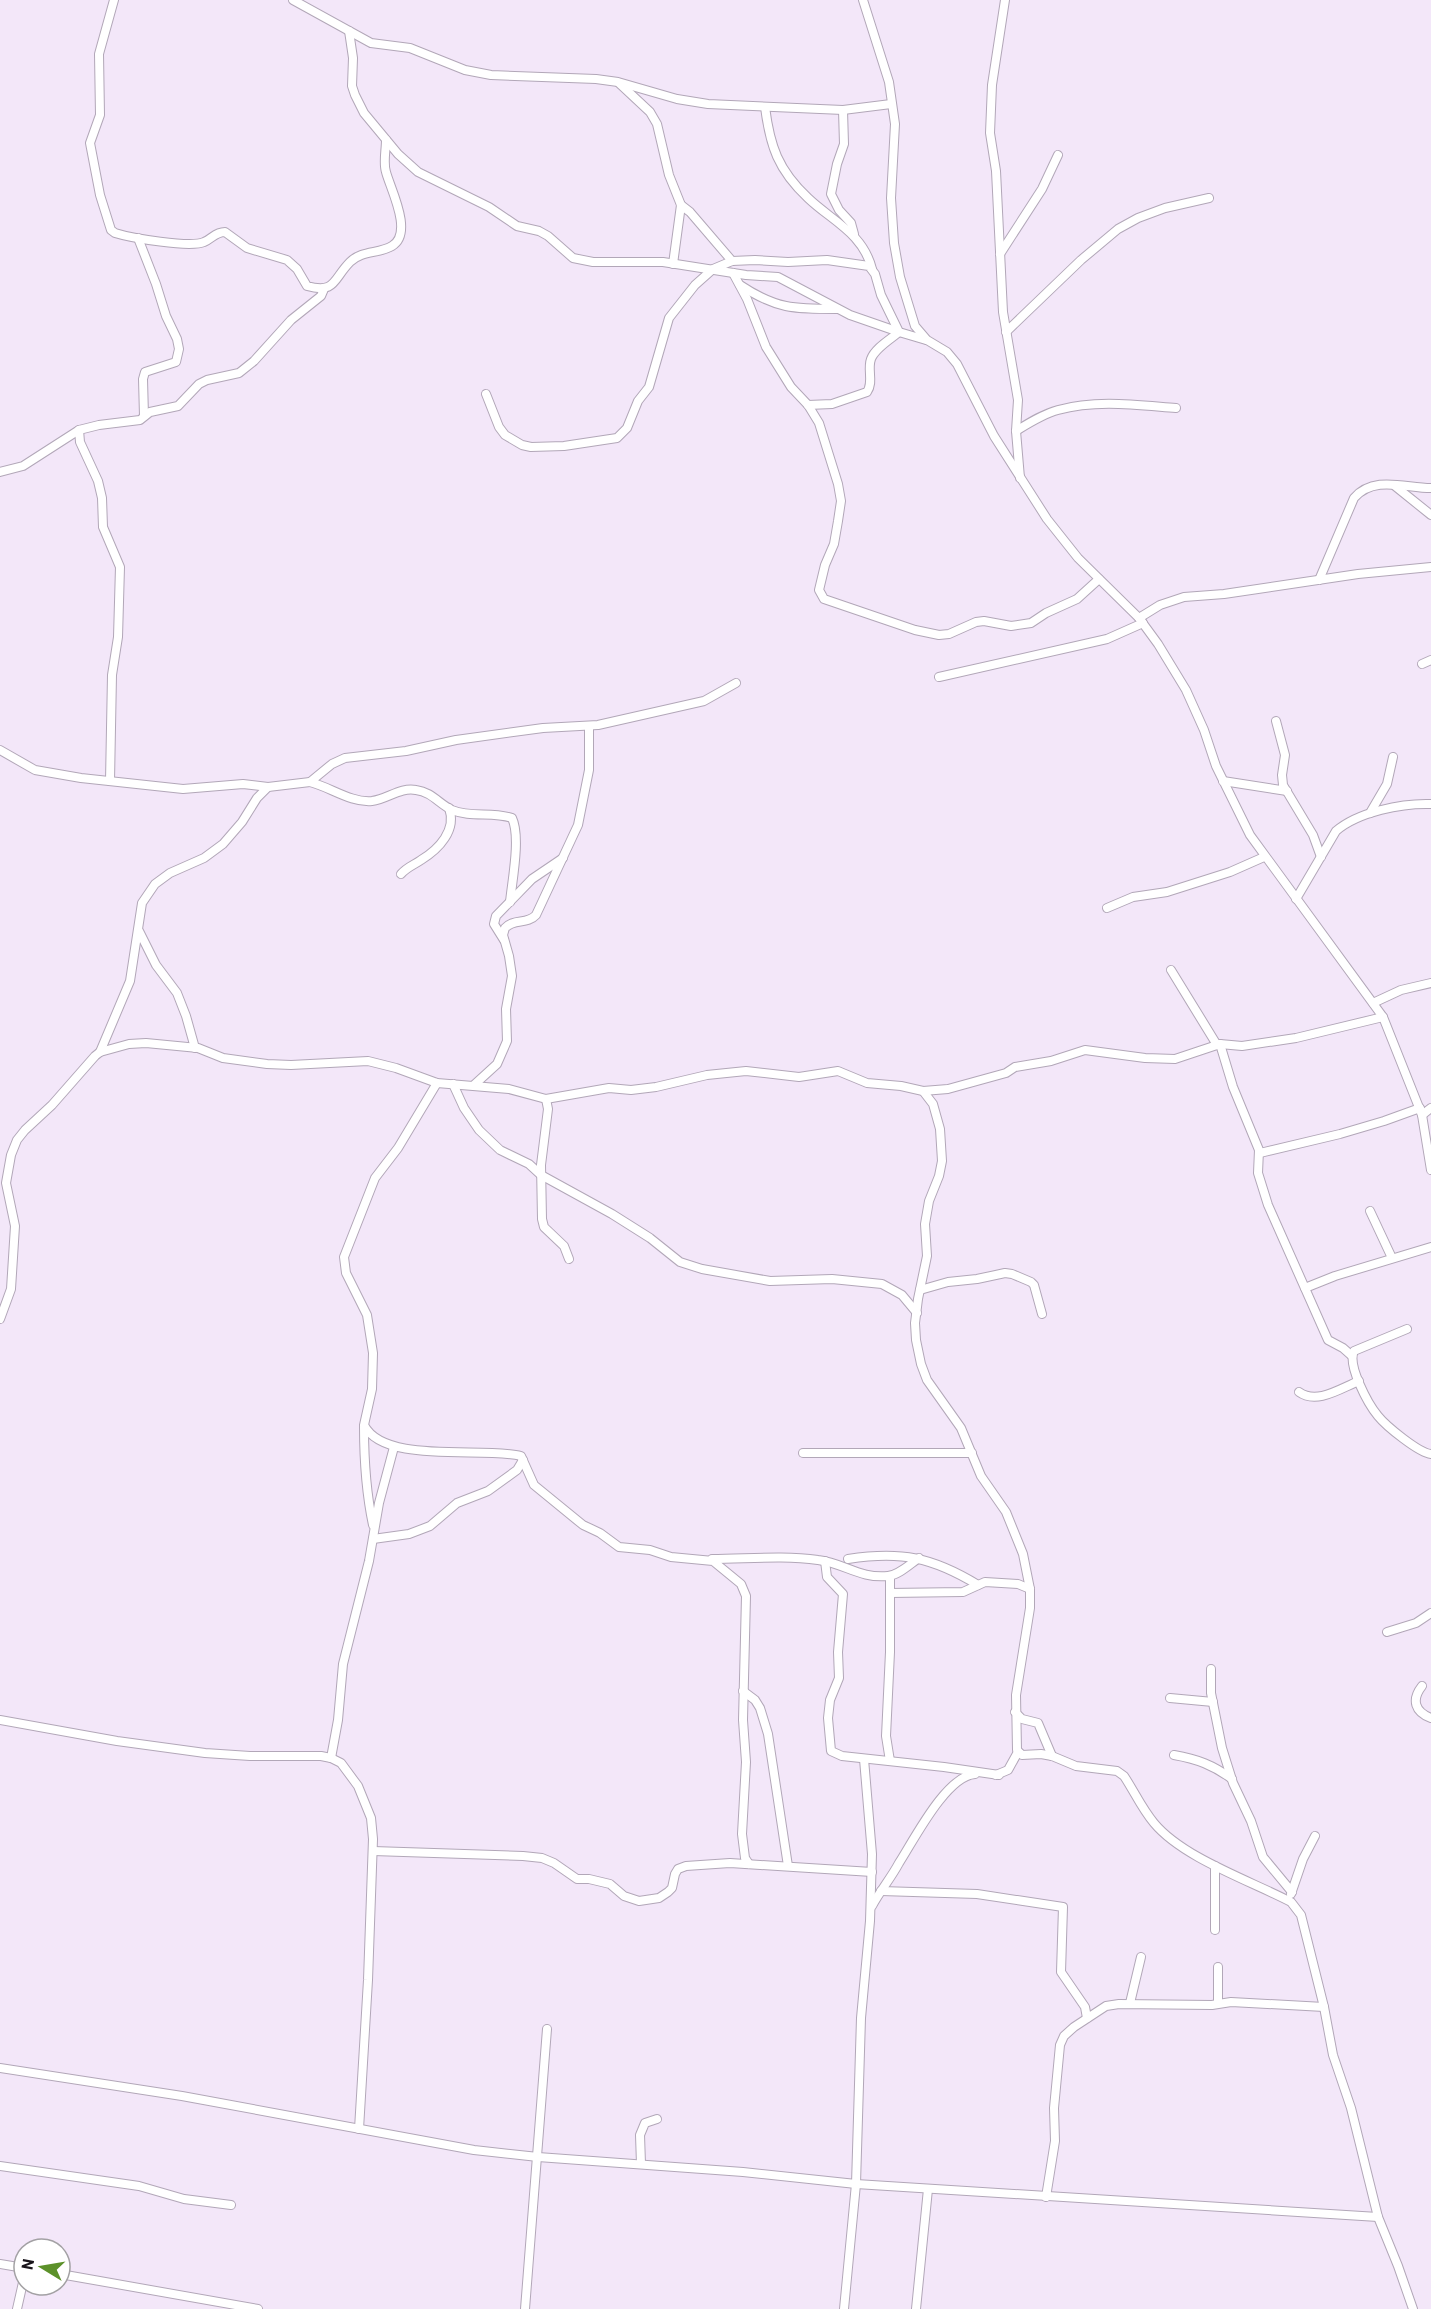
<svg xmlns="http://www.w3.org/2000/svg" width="1431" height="2309" font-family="Barlow,sans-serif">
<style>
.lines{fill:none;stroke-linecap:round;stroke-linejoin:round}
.street-casing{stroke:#b2a7b8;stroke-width:10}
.street{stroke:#fff;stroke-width:8}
</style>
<rect width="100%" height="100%" fill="#f3e7f9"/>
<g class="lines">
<g class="street-casing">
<g id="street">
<path d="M 114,0 L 99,54 L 100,115 L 90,143 L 100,195 L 111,230 L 115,233 C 131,238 190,248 204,242 C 212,239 215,232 225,232 L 247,248 L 287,260 L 297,269 L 307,286 C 336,294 333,279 350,262 C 362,250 379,254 392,246 C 414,233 390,188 386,172 C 383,163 386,150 386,140"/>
<path d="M 293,0 L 371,43 L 410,48 L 465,70 L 491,75 L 596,79 L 618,82 L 677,99 L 708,104 L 843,110 L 891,104"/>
<path d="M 863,0 L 889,82 L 895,124 L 891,198 L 894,243 L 900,277 L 915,326 L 927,340 L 947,352 L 957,364 L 994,436 L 1047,519 L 1078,558 L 1139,618 L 1158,644 L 1186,690 L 1204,730 L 1216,766 L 1250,835 L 1383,1017 L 1422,1115 L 1431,1170"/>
<path d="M 1005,0 L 992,85 L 990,133 L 996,171 L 1003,312 L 1018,400 L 1016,431 L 1020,478"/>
<path d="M 349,31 L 353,58 L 352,86 L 355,95 L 364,113 L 398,154 L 418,172 L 489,207 L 517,226 L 539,231 L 548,236 L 573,258 L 593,262 L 663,262 L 746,275 L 778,277 L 850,315 L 899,332"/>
<path d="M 619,83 L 650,112 L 657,124 L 669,175 L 681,205 L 673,264"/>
<path d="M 765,107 C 770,146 778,170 808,198 C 832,221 863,233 872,269"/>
<path d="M 843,110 L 844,144 L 837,164 L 831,194 L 839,210 L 851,223 L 854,234"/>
<path d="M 681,205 L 690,212 L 732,261"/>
<path d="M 138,238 L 156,284 L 166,316 L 177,339 L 179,349 L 176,362 L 145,372 L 143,379 L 144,416"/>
<path d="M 1000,254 L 1042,189 L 1058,155"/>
<path d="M 733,273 L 747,299 L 766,347 L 791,387 L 808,405 L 819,423 L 838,484 L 841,501 L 838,521 L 834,544 L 825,565 L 819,590 L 824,599 L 915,630 L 939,635 L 949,634 L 976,622 L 984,621 L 1011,626 L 1031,623 L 1046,613 L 1077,599 L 1099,579"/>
<path d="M 740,285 C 776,309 794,309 837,309"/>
<path d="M 1006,332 L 1081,260 L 1118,229 L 1138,218 L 1165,208 L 1209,198"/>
<path d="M 486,394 L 499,427 L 505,435 L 522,445 L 531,447 L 564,446 L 617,438 L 627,428 L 638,401 L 649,387 L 669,318 L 695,285 L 713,269 L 732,261 L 755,260 L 788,262 L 827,260 L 869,266 L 875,274 L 881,295 L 899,332 L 926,340"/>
<path d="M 808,405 L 832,404 L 867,392 C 874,382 867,370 871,359 C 875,348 891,339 899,332"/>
<path d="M 1016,431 C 1029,423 1043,414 1058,410 C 1096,399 1138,405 1176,408"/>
<path d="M 0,472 L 23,466 L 79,430"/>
<path d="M 1395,486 L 1431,515"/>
<path d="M 1319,580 L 1354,498 C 1374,475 1405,488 1431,488"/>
<path d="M 1139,618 L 1160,605 L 1184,597 L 1224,594 L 1358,574 L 1431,567"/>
<path d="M 1422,664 L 1431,660"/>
<path d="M 939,677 L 1107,639 L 1143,623"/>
<path d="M 1276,721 L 1285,755 L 1282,775 L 1283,785 L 1313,835 L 1321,857"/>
<path d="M 0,750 L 35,770 L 81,778 L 183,789 L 243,784 L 268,787"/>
<path d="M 110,781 L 112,675 L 118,637 L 120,567 L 103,527 L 102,498 L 98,481 L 80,442 L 79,430 L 99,425 L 140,420 L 150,412 L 178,406 L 199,384 L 207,380 L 239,373 L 254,361 L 291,320 L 321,296 L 324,289"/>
<path d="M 1223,781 L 1287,791"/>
<path d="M 310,782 C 330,787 351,803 372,801 C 388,799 400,787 416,790 C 432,792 439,804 452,810 C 471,818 493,811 512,818 C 521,837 512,881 510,902"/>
<path d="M 1370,813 L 1387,784 L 1393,757"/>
<path d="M 401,874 C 407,867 414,865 421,860 C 439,849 457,830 449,808"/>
<path d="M 1296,899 L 1336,831 C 1358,812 1402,803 1431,804"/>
<path d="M 1107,908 L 1133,897 L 1167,892 L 1230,872 L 1264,857"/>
<path d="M 139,931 L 156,965 L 177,993 L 186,1016 L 195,1048"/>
<path d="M 504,940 L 494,924 L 496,916 L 532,879 L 563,858"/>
<path d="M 1171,970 L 1217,1045"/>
<path d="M 1373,1003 L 1401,990 L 1431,983"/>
<path d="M 1220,1044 L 1233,1087 L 1259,1150 L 1258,1173 L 1268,1205 L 1328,1340 L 1343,1348 L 1352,1356"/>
<path d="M 100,1052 L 130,981 L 142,903 L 155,884 L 170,873 L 204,858 L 223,844 L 242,822 L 257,798 L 268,787 L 310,782 L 332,764 L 345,758 L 406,751 L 456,740 L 543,728 L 598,725 L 704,701 L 736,683"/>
<path d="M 437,1083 L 398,1148 L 375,1178 L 344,1257 L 346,1273 L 367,1315 L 373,1353 L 372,1389 L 364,1425 C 384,1465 484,1446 521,1456 L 534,1485 L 583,1525 L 600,1533 L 619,1547 L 650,1550 L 671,1557 L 713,1561 L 741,1584 L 746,1596 L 743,1720 L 746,1762 L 742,1834 L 745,1858 L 749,1864"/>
<path d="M 453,1084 L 464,1108 L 479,1130 L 500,1150 L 529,1164 L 541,1175 L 612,1214 L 650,1238 L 680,1262 L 702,1269 L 770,1281 L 832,1279 L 882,1284 L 902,1295 L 917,1313"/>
<path d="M 474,1085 L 497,1064 L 507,1041 L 506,1009 L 512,976 L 509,956 L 503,935 L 505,928 C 514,918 527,925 536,915 L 578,825 L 589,770 L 589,726"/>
<path d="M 923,1091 L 948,1089 L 1006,1073 L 1015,1067 L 1051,1061 L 1085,1050 L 1145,1058 L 1175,1059 L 1220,1044 L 1242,1046 L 1296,1038 L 1383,1017"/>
<path d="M 546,1099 L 548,1109 L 541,1165 L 542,1219 L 544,1227 L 564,1246 L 569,1259"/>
<path d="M 1422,1115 L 1431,1108"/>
<path d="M 1260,1153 L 1340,1134 L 1384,1121 L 1420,1108"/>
<path d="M 1370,1211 L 1392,1258"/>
<path d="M 1305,1288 L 1335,1276 L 1431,1247"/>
<path d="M 920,1290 L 948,1282 L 977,1279 L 1005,1273 L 1012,1274 L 1031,1282 L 1034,1285 L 1042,1314"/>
<path d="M 0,1319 L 11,1289 L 15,1226 L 6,1183 L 11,1155 L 17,1140 L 25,1130 L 52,1105 L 95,1056 L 100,1052 L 129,1044 L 146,1043 L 198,1048 L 223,1058 L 267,1064 L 291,1065 L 368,1061 L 396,1068 L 437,1083 L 509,1089 L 546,1099 L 609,1088 L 631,1090 L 656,1087 L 707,1075 L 746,1071 L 799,1077 L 838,1071 L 867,1083 L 901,1086 L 923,1091 L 933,1104 L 940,1129 L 942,1161 L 939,1176 L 929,1201 L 925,1224 L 927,1256 L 918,1299 L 915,1323 L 916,1340 L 921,1364 L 927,1380 L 961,1428 L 981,1476 L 1006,1512 L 1023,1554 L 1030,1589 L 1030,1608 L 1016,1695 L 1017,1750 L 1022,1755 L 1041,1754 L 1052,1756 L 1076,1766 L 1117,1771 L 1124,1776 C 1134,1791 1142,1809 1154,1823 C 1183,1858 1251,1881 1291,1902 L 1301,1915 L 1324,2007 L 1333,2055 L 1351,2108 L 1378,2217 L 1398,2266 L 1413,2309"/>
<path d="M 1407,1329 L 1354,1351 C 1347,1365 1368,1404 1378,1416 C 1386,1426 1419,1453 1431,1454"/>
<path d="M 1299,1392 C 1317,1405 1341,1388 1359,1381"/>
<path d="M 364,1427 C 364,1460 366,1492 373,1525"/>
<path d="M 803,1453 L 972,1453"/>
<path d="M 373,1539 L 409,1534 L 430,1526 L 457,1503 L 488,1491 L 517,1470 L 523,1460"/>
<path d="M 712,1559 C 746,1559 783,1555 818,1560 C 844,1563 860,1579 888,1576 C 899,1575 910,1564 919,1558"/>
<path d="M 848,1559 C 901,1551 932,1557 978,1585"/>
<path d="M 825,1561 L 827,1577 L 843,1594 L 838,1652 L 839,1678 L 830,1700 L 828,1718 L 831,1751 L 842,1756 L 944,1767 L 999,1775"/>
<path d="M 890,1576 L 890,1652 L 886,1736 L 890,1761"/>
<path d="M 890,1593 L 963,1592 L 985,1582 L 1018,1584 L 1030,1589"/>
<path d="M 1387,1632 L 1416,1623 L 1431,1613"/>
<path d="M 1211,1669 L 1211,1693 L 1222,1748 L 1233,1783 L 1251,1821 L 1263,1857 L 1292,1892"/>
<path d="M 1422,1686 C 1411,1700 1415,1712 1431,1718"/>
<path d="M 743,1691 L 755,1700 L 760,1708 L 768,1734 L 788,1866"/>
<path d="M 1170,1698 L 1213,1702"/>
<path d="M 1015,1712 L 1022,1719 L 1038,1723 L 1052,1756"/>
<path d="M 0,1720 L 117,1741 L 205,1753 L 250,1756 L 321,1756 L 331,1758 L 341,1763 L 358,1786 L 371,1818 L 373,1839 L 368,1980 L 359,2129"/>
<path d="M 1174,1755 C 1197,1759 1213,1765 1232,1779"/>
<path d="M 331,1758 L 338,1720 L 343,1664 L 369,1561 L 379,1503 L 394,1447"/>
<path d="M 996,1775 L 1008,1770 L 1018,1752"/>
<path d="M 373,1851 L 523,1856 L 542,1858 L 554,1863 L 577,1879 L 589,1879 L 610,1884 L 624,1896 L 639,1901 L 659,1898 L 668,1892 L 672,1888 L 675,1874 L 678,1869 L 686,1866 L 730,1863 L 872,1872"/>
<path d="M 881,1891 L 977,1894 L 1063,1907 L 1061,1972 L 1085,2007 L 1087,2018"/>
<path d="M 1291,1894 L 1303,1859 L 1315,1836"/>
<path d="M 872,1906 C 880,1891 891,1878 899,1863 C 914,1840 946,1776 975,1774"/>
<path d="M 1215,1930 L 1215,1866"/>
<path d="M 1130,2003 L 1141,1957"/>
<path d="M 1218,2003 L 1218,1967"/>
<path d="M 0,2068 L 182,2096 L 474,2150 L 538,2157 L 743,2172 L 856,2184 L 1378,2217"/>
<path d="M 641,2164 L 640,2135 L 645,2123 L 657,2119"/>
<path d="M 0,2166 L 139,2186 L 184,2199 L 231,2205"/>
<path d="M 1046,2197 L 1055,2141 L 1054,2108 L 1060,2045 L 1064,2036 L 1074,2027 L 1106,2006 L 1119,2004 L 1212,2005 L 1231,2002 L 1324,2007"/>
<path d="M 0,2264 L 24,2268"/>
<path d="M 60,2274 L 258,2309"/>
<path d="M 17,2309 L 24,2278"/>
<path d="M 525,2309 L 547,2029"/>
<path d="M 844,2309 L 856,2184 L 861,2018 L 870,1921 L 872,1854 L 864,1759"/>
<path d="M 916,2309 L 928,2189"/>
</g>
</g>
<use href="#street" class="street"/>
</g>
<g transform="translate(42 2267) rotate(281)"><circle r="28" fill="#ffffff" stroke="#a3a1a4" stroke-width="1.5"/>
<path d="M0-4.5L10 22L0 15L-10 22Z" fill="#5c912a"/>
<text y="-9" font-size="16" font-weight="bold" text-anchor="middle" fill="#19151b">N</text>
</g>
</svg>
